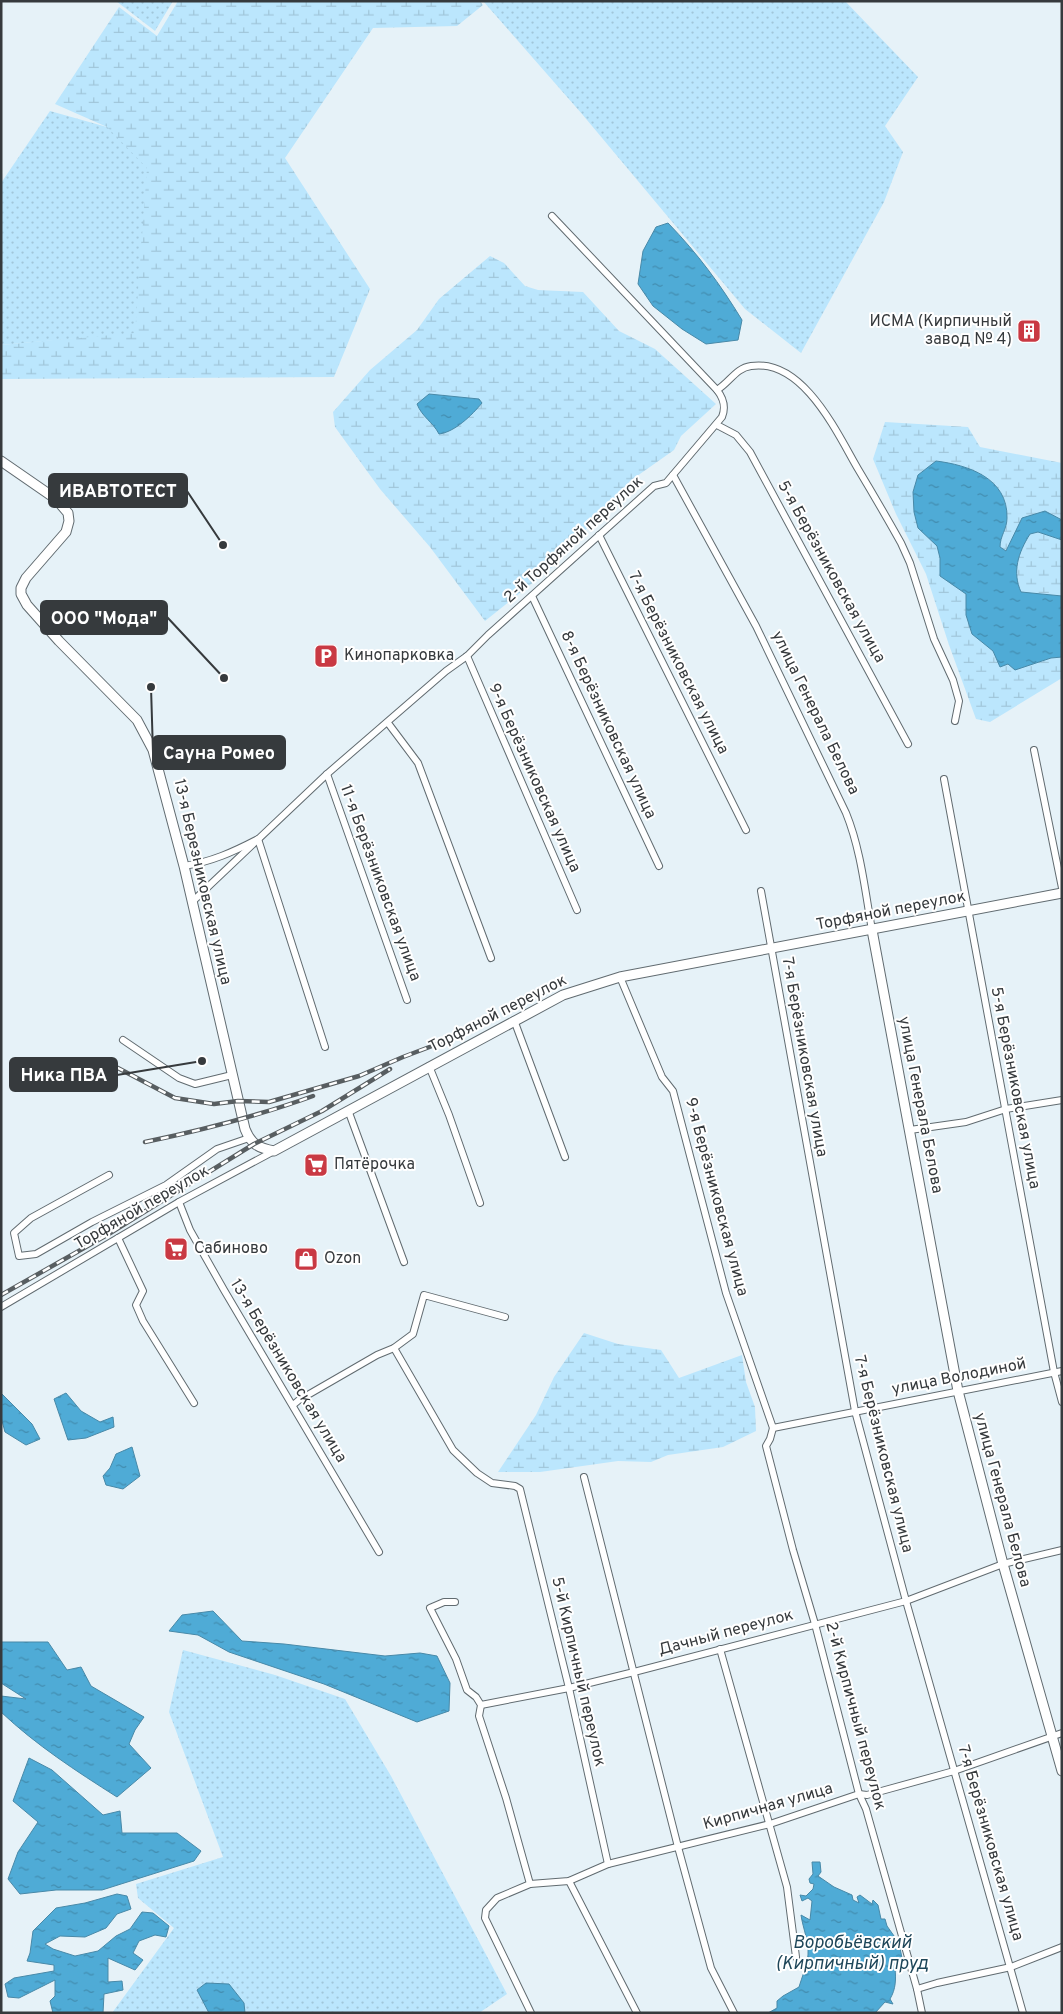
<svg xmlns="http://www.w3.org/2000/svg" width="1063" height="2014" font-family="Overpass,sans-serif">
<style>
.wetland{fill:url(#wetland-marsh)}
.garden{fill:url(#garden-dots)}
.water{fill:url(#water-ripples);stroke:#4889a8}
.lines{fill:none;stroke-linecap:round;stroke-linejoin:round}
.street-casing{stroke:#616b70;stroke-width:8}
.secondary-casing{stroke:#616b70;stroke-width:11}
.street{stroke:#fff;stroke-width:6}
.secondary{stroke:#fff;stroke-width:9}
.rail-casing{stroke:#585e61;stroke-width:4.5}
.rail{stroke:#fff;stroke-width:2.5;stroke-dasharray:8;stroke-linecap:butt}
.labels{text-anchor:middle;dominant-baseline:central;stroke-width:4;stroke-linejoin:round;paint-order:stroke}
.poi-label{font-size:16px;fill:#363a3d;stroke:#fff;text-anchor:start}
.street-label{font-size:16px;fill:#363a3d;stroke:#fff}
.water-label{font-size:18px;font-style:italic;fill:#1e4659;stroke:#fff}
.leader{fill:none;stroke:#363a3d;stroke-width:2}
.callout-dot{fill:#363a3d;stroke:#fff;stroke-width:2}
.callout{fill:#363a3d;stroke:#363a3d;stroke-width:2}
.callout-label{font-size:18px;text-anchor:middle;font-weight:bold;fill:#fff}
</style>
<defs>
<pattern id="wetland-marsh" width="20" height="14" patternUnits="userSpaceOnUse" patternTransform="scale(1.25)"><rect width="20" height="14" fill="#bbe6fd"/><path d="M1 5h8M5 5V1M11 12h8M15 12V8" fill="none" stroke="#a1c6da"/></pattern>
<pattern id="garden-dots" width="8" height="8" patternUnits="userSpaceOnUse" patternTransform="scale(1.25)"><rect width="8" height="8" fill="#bbe6fd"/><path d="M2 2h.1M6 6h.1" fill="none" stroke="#a1c6da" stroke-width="1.8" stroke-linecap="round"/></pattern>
<pattern id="water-ripples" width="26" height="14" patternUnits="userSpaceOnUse" patternTransform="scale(1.25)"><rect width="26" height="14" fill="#4fabd6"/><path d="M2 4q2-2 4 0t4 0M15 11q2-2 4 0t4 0" fill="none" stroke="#428caf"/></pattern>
</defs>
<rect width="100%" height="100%" fill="#e6f2f8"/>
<g class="wetland">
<path d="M 178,1 L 480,1 L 483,5 L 457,26 L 373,28 L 285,158 L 370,289 L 334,377 L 1,379 L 1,345 L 135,332 L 107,127 L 55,104 L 119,7 L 157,36 Z"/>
<path d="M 490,256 L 504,263 L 525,286 L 538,290 L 583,292 L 619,331 L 655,349 L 716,404 L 681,436 L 674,450 L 630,481 L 578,538 L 556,564 L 485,621 L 430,547 L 380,489 L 335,427 L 333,412 L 370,370 L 417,330 L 439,299 Z"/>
<path d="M 885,422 L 968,427 L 980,447 L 1062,463 L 1062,678 L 990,722 L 976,719 L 949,645 L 926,574 L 896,514 L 873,459 Z"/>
<path d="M 584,1333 L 618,1344 L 661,1350 L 679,1378 L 742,1355 L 746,1382 L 755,1407 L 756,1431 L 723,1447 L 668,1455 L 651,1462 L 618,1461 L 540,1472 L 498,1472 L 536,1415 L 554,1377 Z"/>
</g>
<g class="garden">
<path d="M 116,1 L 173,1 L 155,31 Z"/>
<path d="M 483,1 L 845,1 L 918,77 L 885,126 L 903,152 L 884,202 L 801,353 L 745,309 L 582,114 Z"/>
<path d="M 50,111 L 107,127 L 147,168 L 135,333 L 1,345 L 1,183 Z"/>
<path d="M 183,1650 L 275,1675 L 345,1699 L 391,1776 L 507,1994 L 479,2013 L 112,2013 L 174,1928 L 138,1898 L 136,1884 L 223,1857 L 169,1712 Z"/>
</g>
<g class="water">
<path d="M 668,223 C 698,254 720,284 742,320 L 738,340 L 706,344 L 682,329 L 653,306 L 638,284 L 643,251 L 656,227 Z"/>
<path d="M 429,394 L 479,399 L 482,403 C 472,415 455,432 439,434 C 433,422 422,417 417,404 Z"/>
<path d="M 936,461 C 968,465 1008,478 1007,518 C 1007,529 1000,536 1000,547 L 1006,551 L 1022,518 L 1045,511 L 1062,520 L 1062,540 L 1038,532 L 1030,534 C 1018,553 1012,572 1021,592 L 1062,596 L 1062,657 L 1051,658 L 1015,670 L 1008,664 L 1000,667 L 993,651 L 972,634 L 966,615 L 966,594 L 940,576 L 940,558 L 937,546 L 918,528 L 914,512 L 913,492 L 918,475 Z"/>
<path d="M 1,1393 L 32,1424 L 40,1439 L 26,1445 L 5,1432 L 1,1417 Z"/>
<path d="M 66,1393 L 81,1411 L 100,1422 L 113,1417 L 114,1427 L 86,1438 L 68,1440 L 54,1399 Z"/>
<path d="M 132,1447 L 140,1476 L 123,1489 L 106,1485 L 103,1476 L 110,1468 L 116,1454 Z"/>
<path d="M 213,1611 L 242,1641 L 284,1644 L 385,1656 L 420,1653 L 437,1656 L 450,1683 L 449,1711 L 417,1722 L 324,1684 L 229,1652 L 198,1635 L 169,1631 L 182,1615 Z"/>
<path d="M 1,1642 L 48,1642 L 67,1670 L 81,1667 L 91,1686 L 144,1717 L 135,1730 L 129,1744 L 151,1768 L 117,1797 C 76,1771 36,1745 1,1712 L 1,1696 L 26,1699 L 1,1683 Z"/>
<path d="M 29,1758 L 52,1770 L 103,1815 L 120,1811 L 122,1833 L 177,1833 L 201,1851 L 194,1861 L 102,1890 L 56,1890 L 20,1894 L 8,1879 L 18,1852 L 38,1822 L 13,1801 Z"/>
<path d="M 812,1862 L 820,1862 L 821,1872 L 818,1876 L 834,1887 L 852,1895 L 853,1900 L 859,1903 L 857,1897 L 860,1895 L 872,1904 L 873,1900 L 878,1905 L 881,1919 L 885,1919 L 887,1926 L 899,1943 L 903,1963 L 900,1968 L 895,1968 C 896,1979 896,1989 890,1999 L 893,2004 L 885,2002 L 875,2013 L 768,2013 L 777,2008 L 777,2001 L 783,1996 L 799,1987 C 802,1977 807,1965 808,1955 C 809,1941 803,1929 801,1915 L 810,1920 L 812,1901 L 808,1898 L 802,1901 L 800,1895 L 806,1896 L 813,1889 L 814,1884 L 810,1883 L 809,1879 L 813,1874 Z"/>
<path d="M 117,1894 L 127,1896 L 131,1909 L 117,1914 L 106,1928 L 85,1937 L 60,1936 L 45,1944 L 53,1949 L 75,1956 L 98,1951 L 116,1936 L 130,1929 L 142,1912 L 153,1913 L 169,1926 L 166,1937 L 155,1935 L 139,1941 L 133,1953 L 143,1960 L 135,1970 L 108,1958 L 108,1982 L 122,1981 L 123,1990 L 104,1994 L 103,2013 L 53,2013 L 50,2001 L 55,1996 L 55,1980 L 19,1998 L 8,1997 L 5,1984 L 14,1978 L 54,1971 L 54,1965 L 27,1961 L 30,1953 L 33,1931 L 56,1908 L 85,1903 Z"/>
<path d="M 206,1983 L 229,1984 L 244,2003 L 245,2013 L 209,2013 L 197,1990 Z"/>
</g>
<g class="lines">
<g class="street-casing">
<g id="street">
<path d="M 717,390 C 730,382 736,368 751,366 C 803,358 837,433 858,469 C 873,494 887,518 901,543 L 910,563 L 934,639 L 953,680 L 959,701 L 955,721"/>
<path d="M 717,425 L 736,435 L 750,452 L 908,744"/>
<path d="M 673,475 L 756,626 L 846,813 C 861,850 865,891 872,930"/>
<path d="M 599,535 L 746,830"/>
<path d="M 532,596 L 659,866"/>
<path d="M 467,656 L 577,910"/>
<path d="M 388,723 L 418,763 L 491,958"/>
<path d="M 1034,750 L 1062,888"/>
<path d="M 327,774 L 407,1000"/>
<path d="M 944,779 L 1054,1372 L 1062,1402"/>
<path d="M 184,866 C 211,862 233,852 258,839 L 325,1047"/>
<path d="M 761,891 L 855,1411 L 906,1601 L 1023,2013"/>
<path d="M 192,902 L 327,774 L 446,671 L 467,656 L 488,635 L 654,486 L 666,483 L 722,417 C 726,407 724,399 717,390 L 552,216"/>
<path d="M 620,977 L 662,1077 L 673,1091 L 726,1293 L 773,1428"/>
<path d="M 514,1020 L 565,1157"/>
<path d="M 123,1040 L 179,1078 L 195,1084 L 232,1075"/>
<path d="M 429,1066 L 449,1115 L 480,1203"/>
<path d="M 348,1110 L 404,1262"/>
<path d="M 910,1130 L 966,1122 L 1006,1109 L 1062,1100"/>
<path d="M 109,1175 L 31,1218 L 14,1233 L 19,1256 L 36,1254 L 92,1222 L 166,1185 L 217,1149 L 249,1138"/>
<path d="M 179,1202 L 190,1230 L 224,1290 L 379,1552"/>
<path d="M 118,1238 L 143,1291 L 136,1305 L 143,1321 L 194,1403"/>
<path d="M 1,1307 L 179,1202 L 274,1151"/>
<path d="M 394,1348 L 453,1450 L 477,1473 L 492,1483 L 515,1486 L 520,1489 L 569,1688 L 608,1864"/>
<path d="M 293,1405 L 299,1400 L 377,1355 L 394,1348 L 413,1334 L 424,1295 L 505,1317"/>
<path d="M 773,1428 L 770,1439 L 766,1446 L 793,1550 L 815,1624 L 859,1794 L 866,1809 L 917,1989 L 922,2013"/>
<path d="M 773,1428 L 1062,1371"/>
<path d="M 584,1477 L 678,1847 L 711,1968 L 734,2013"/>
<path d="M 455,1602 L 444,1602 L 430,1608 L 456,1659 L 467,1690 L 476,1697 L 481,1705 L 479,1716 L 506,1798 L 530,1884"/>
<path d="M 720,1649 L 787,1887 L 796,1957"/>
<path d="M 481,1705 L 569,1688 L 634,1672 L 906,1601 L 1003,1564 L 1062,1550"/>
<path d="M 569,1881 L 637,2013"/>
<path d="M 917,1989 L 937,1983 L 1011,1967 L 1062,1947"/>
<path d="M 531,2013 L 485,1918 L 486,1910 L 497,1898 L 530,1884 L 569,1881 L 608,1864 L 770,1824 L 859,1794 L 867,1795 L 954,1771 L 1062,1733"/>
</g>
</g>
<g class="secondary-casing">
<g id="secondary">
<path d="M 1,461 L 56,499 L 68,513 L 69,521 L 66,532 L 26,578 L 21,588 L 21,594 L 27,605 L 59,641 L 137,720 L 153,750 L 184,866 L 245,1129 C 251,1144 258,1148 274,1151 L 563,995 L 620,977 L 1062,893"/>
<path d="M 872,930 L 958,1391 L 1003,1564 L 1062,1771"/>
</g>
</g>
<use href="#street" class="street"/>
<use href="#secondary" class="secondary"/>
<g class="rail-casing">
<g id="rail">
<path d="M 116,1067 L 175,1098 L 214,1104 L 238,1101 L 269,1102 L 359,1076 L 403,1057 L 440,1043"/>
<path d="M 145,1142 C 203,1130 258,1116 313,1096"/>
<path d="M 1,1295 L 107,1235 L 254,1144 L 322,1111 L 390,1069"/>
</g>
</g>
<use href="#rail" class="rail"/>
</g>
<defs>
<g id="building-square" transform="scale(1.25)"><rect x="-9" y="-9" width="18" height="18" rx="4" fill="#c93943" stroke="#fff"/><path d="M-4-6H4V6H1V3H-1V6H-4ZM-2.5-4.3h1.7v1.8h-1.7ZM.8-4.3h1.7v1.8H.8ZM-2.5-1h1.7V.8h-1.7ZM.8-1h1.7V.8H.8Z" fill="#fff"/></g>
<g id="parking-square" transform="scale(1.25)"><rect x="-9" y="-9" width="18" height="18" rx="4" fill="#c93943" stroke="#fff"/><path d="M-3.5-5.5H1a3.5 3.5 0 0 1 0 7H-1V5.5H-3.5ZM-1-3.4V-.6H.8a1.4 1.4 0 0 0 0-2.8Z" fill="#fff"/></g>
<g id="supermarket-square" transform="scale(1.25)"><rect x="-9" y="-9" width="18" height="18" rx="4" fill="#c93943" stroke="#fff"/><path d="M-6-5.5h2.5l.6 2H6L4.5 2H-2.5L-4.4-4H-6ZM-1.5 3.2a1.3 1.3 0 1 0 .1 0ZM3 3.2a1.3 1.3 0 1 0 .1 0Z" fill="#fff"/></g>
<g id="shop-square" transform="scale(1.25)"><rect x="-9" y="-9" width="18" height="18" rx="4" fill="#c93943" stroke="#fff"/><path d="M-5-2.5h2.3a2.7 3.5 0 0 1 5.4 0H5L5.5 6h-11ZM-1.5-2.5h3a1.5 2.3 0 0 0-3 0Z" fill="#fff"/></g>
</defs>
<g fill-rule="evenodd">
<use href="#building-square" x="1029" y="331"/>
<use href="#parking-square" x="326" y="656"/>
<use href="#supermarket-square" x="316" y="1165"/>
<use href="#supermarket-square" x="176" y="1249"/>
<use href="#shop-square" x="306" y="1259"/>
</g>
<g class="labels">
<g class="poi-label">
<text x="1012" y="322" text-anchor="end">ИСМА (Кирпичный<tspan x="1012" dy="18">завод № 4)</tspan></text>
<text x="344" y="656">Кинопарковка</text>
<text x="334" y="1165">Пятёрочка</text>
<text x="194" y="1249">Сабиново</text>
<text x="324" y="1259">Ozon</text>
</g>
<g class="street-label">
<text transform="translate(574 540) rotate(-42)">2-й Торфяной переулок</text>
<text transform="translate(831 572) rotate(61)">5-я Берёзниковская улица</text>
<text transform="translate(678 663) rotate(63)">7-я Берёзниковская улица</text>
<text transform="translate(815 713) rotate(64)">улица Генерала Белова</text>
<text transform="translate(608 725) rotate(65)">8-я Берёзниковская улица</text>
<text transform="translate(534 778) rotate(66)">9-я Берёзниковская улица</text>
<text transform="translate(202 882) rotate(77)">13-я Березниковская улица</text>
<text transform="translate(380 883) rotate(70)">11-я Берёзниковская улица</text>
<text transform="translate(891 911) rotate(-11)">Торфяной переулок</text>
<text transform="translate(498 1014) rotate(-27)">Торфяной переулок</text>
<text transform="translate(804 1057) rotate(80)">7-я Берёзниковская улица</text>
<text transform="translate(1015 1088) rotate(79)">5-я Берёзниковская улица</text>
<text transform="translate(920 1105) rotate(79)">улица Генерала Белова</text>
<text transform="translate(716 1197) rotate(75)">9-я Берёзниковская улица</text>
<text transform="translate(142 1208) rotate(-30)">Торфяной переулок</text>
<text transform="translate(288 1371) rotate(59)">13-я Берёзниковская улица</text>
<text transform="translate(959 1377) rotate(-11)">улица Володиной</text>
<text transform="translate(883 1454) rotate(76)">7-я Берёзниковская улица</text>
<text transform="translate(1002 1500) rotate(75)">улица Генерала Белова</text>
<text transform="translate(726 1633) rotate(-15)">Дачный переулок</text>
<text transform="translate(578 1672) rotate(77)">5-й Кирпичный переулок</text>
<text transform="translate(855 1716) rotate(75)">2-й Кирпичный переулок</text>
<text transform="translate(768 1807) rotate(-16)">Кирпичная улица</text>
<text transform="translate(990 1843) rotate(74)">7-я Берёзниковская улица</text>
</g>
<g class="water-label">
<text x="852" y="1943">Воробьёвский<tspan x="852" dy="21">(Кирпичный) пруд</tspan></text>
</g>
</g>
<path class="leader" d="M223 545L187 491M224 678L167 617M151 687L153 753M202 1061L117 1075"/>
<g class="callout-dot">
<circle cx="223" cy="545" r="5"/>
<circle cx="224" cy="678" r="5"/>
<circle cx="151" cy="687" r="5"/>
<circle cx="202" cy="1061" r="5"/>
</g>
<g class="callout">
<rect x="49" y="474" width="138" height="33" rx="5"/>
<rect x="41" y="601" width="126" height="33" rx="5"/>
<rect x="153" y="736" width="132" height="33" rx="5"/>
<rect x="10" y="1058" width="107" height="33" rx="5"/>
</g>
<g class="callout-label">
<text x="118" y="497">ИВАВТОТЕСТ</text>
<text x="104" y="624">ООО "Мода"</text>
<text x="219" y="759">Сауна Ромео</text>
<text x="64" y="1081">Ника ПВА</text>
</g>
<rect width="1063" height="2014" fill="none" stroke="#363a3d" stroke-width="5"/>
</svg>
